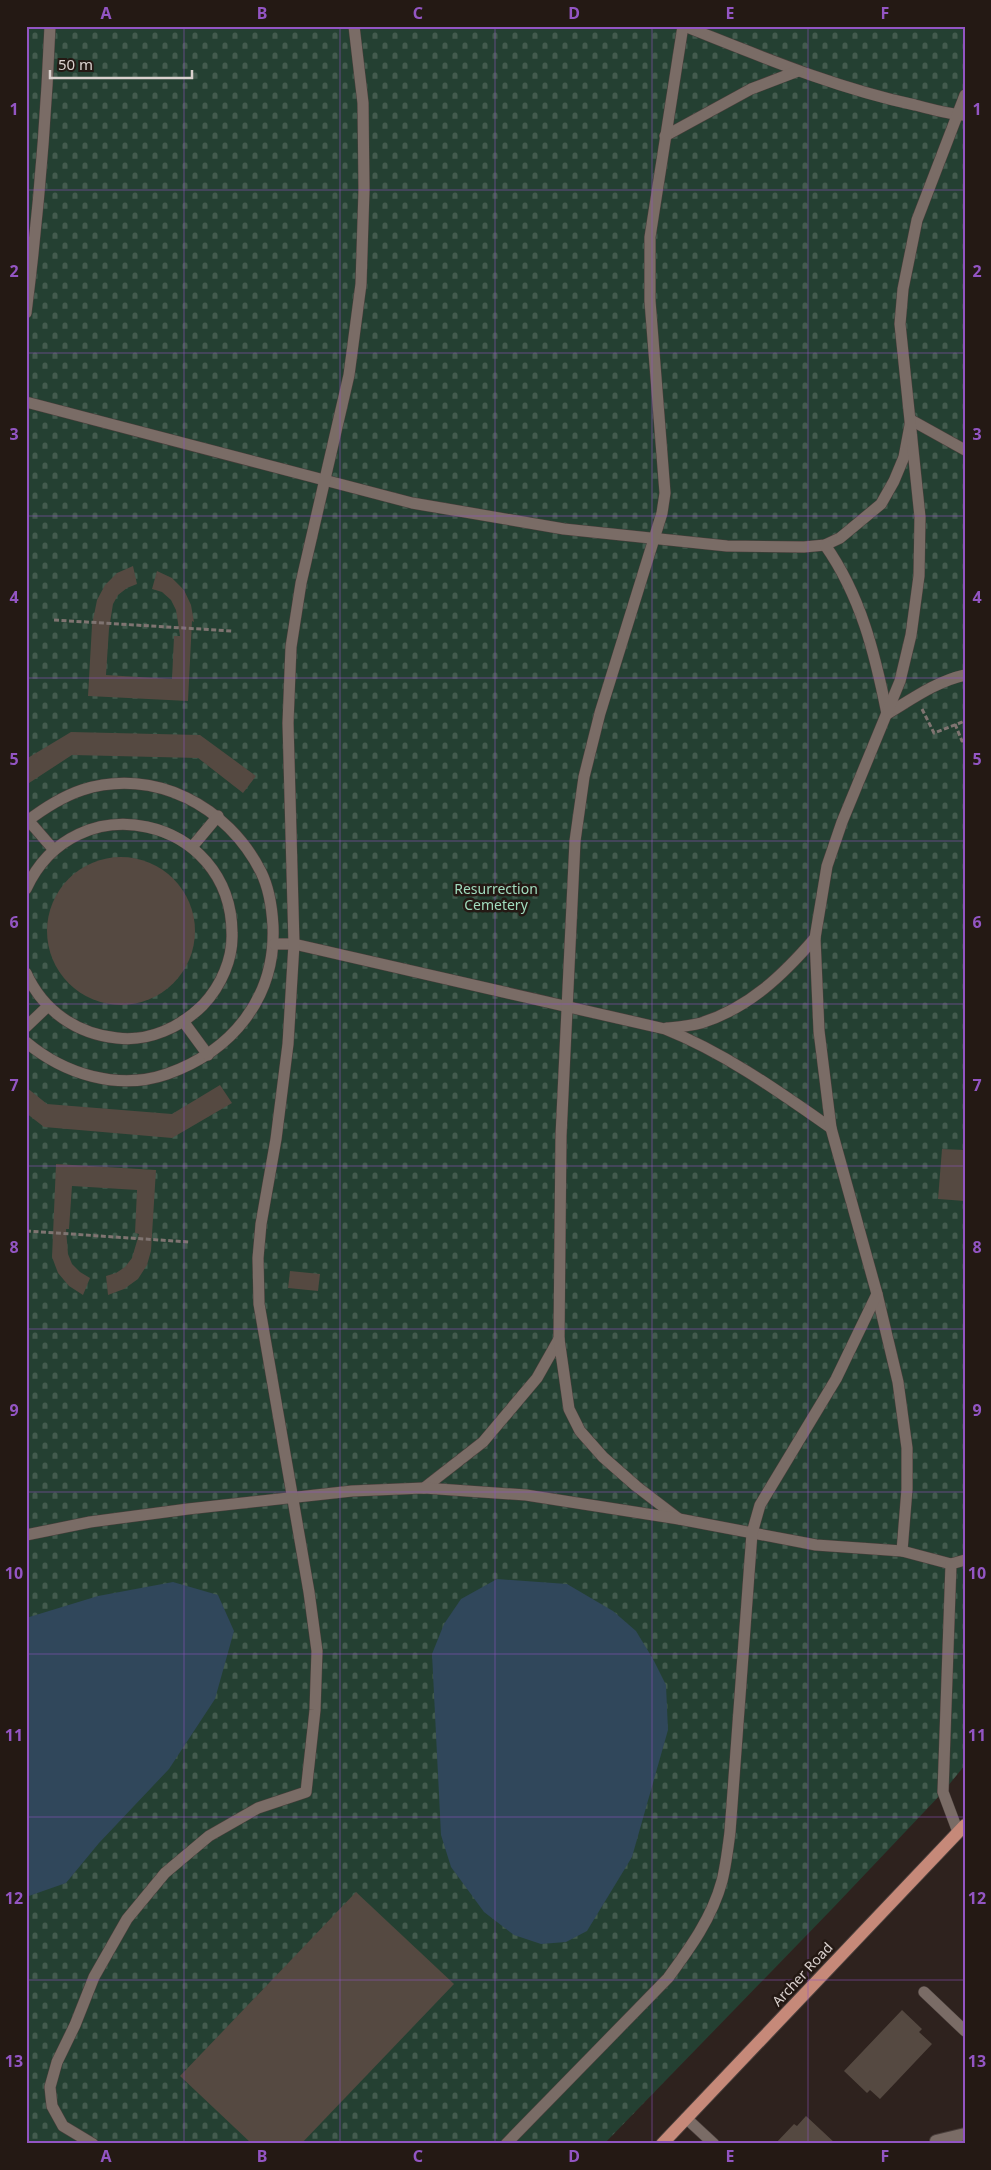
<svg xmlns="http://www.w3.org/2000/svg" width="991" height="2170" font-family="'Noto Sans',sans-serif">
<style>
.cemetery{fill:url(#cemetery-stones)}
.water{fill:#30475b}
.building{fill:#554941}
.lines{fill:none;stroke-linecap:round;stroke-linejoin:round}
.lane-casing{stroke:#493e3b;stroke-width:12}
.street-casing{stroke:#493e3b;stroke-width:14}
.primary-casing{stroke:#493e3b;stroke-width:14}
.path{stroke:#7f7471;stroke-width:3;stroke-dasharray:5 2.5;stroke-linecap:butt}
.lane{stroke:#7a6c66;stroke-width:11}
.street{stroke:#7a6c66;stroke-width:12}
.primary{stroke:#c68979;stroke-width:12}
.grid{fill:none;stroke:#9355c3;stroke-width:1;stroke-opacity:0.55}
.labels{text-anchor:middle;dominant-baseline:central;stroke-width:5;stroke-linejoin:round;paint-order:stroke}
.park-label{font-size:14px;fill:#a1dcbe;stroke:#241914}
.street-label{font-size:14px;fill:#dad1ce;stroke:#241914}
.neatline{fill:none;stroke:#9355c3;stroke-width:2}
.grid-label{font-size:16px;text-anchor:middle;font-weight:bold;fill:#9355c3}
</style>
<defs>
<pattern id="cemetery-stones" width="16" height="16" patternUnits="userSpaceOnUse" patternTransform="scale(1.25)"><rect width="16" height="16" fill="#244032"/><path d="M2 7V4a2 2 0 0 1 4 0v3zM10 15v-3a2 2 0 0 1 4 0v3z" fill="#435b4e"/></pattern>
</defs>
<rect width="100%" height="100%" fill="#2e221e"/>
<path class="cemetery" d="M 26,26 L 965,26 L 965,1765 L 943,1792 L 832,1909 L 604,2144 L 26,2144 Z"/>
<g class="water">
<path d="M 497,1579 L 567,1584 L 613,1611 L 636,1631 L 653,1659 L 666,1685 L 668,1730 L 632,1857 L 587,1931 L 566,1942 L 541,1944 L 514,1935 L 484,1912 L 451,1867 L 441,1835 L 432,1654 L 444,1624 L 461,1599 Z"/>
<path d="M 173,1582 L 218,1595 L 234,1631 L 215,1699 L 169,1769 L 99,1843 L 66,1883 L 26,1897 L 26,1618 L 98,1596 Z"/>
</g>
<g class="building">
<path d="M 133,566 L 137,584 L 127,588 L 118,595 L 113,604 L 109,629 L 106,675 L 172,679 L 174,636 L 180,636 L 176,610 L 171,600 L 162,592 L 152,589 L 157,571 L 172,578 L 184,590 L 191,605 L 194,622 L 192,621 L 188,701 L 88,696 L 92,625 L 97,600 L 105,585 L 117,573 Z"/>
<path d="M 71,732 L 200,735 L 256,776 L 243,793 L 198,758 L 72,755 L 26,785 L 26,759 Z"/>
<circle cx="121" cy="931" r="74"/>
<path d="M 220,1085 L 232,1103 L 172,1138 L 44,1127 L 26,1113 L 26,1087 L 47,1104 L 172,1114 Z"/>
<path d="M 942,1149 L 965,1150 L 965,1201 L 938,1199 Z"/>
<path d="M 56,1164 L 156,1170 L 151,1251 L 147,1265 L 138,1279 L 124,1289 L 108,1295 L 106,1276 L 116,1273 L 125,1267 L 132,1258 L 139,1234 L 135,1233 L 137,1190 L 72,1186 L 69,1229 L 66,1229 L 68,1254 L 72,1264 L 80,1272 L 90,1278 L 83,1295 L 69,1286 L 58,1273 L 52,1257 Z"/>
<path d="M 290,1271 L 320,1274 L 318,1291 L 288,1288 Z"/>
<path d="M 356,1892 L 454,1984 L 301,2144 L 252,2144 L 180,2076 Z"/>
<path d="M 902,2010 L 922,2029 L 919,2032 L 932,2044 L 880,2099 L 870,2090 L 867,2093 L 844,2071 Z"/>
<path d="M 806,2116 L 836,2144 L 775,2144 L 794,2124 L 797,2126 Z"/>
</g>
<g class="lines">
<g class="lane-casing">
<g id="lane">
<path d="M 684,26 C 760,56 835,88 915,105 C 931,109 947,114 963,115"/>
<path d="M 665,136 L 751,89 L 798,71"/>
<path d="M 26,313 C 38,218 46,122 50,26"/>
<path d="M 26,402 L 412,503 L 564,529 L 727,546 L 804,547 L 825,545 L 840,538 L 881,504 L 894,481 L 904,457 L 911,420 L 965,450"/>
<path d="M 825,545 C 861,596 875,654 887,714 C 912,699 937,681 965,675"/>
<path d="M 28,820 L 54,850"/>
<path d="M 26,822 C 43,809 61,797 82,790 C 154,767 228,806 261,872 C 269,888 272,908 273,926 C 276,998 232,1051 167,1074 C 118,1091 64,1074 26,1042"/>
<path d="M 192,847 L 218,816"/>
<path d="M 26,889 C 75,782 231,816 232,933 C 233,959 221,986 203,1005 C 181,1027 149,1042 117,1038 C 77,1034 43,1011 26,973"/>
<path d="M 274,944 L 294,944 L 665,1029 C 725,1053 778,1091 831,1128"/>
<path d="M 183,1021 L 208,1055"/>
<path d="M 26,1027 L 48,1006"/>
<path d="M 667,1028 C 678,1027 690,1026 701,1023 C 749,1008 783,975 815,938"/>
<path d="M 424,1488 L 483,1442 L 537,1378 L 559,1339"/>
<path d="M 679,1519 L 636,1486 L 603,1457 L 580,1431 L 569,1409 L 559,1339 L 561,1136 L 575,841 L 584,777 L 600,713 L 662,513 L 665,493 L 650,301 L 650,237 L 683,26"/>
<path d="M 26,1535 L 90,1522 L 188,1509 L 352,1491 L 424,1488 L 526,1495 L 679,1519 L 816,1545 L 902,1551 L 951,1564"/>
<path d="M 902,1551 L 907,1489 L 907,1448 L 898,1382 L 877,1294 L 831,1128 L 819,1031 L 815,938 L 827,866 L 842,822 L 900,681 L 911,635 L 919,576 L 920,517 L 900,324 L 903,289 L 917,220 L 965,95"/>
<path d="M 958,1832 L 943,1792 L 951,1564 L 965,1560"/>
<path d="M 924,1992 L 965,2031"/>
<path d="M 686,2118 L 714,2144"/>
<path d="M 93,2144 L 63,2126 L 52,2106 L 50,2087 L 57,2062 L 75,2025 L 94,1977 L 127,1919 L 165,1873 L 209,1836 L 258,1808 L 306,1792 L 315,1710 L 317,1651 L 309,1592 L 259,1304 L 258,1258 L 261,1224 L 276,1139 L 288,1044 L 294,944 L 288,723 L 291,647 L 301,583 L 349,375 L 361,284 L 364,190 L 363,103 L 354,26"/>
<path d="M 506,2144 L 668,1978 C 690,1948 712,1918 722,1881 C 726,1865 728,1848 730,1832 L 752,1533 L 760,1505 L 836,1379 L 877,1294"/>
</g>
</g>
<g class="street-casing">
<path id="street" d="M 936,2141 L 965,2134"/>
</g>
<g class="primary-casing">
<path id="primary" d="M 662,2144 L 965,1825"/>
</g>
<g class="path">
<path d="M 54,620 L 232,631"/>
<path d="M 922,709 L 934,733 L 965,721"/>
<path d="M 955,724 L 962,741 L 965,740"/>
<path d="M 26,1231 L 189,1242"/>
</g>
<use href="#lane" class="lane"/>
<use href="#street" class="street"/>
<use href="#primary" class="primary"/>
</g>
<path class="grid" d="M 184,26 L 184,2144M 340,26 L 340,2144M 495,26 L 495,2144M 652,26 L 652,2144M 808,26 L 808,2144M 26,190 L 965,190M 26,353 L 965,353M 26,516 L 965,516M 26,678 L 965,678M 26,841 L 965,841M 26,1004 L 965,1004M 26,1166 L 965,1166M 26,1329 L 965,1329M 26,1492 L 965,1492M 26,1654 L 965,1654M 26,1817 L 965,1817M 26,1980 L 965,1980"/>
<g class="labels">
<g class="park-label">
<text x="496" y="888">Resurrection<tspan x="496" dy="16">Cemetery</tspan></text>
</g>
<g class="street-label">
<text transform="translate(802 1974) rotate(-47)">Archer Road</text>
</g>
</g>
<rect width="991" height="2170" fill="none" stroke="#241914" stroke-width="55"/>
<path d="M50 70v8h142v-8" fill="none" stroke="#dad1ce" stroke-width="2.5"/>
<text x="58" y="70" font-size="15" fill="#dad1ce" stroke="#241914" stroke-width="4" paint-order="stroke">50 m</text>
<rect x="28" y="28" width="936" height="2114" class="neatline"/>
<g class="grid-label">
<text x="106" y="19">A</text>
<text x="262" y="19">B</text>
<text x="418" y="19">C</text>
<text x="574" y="19">D</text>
<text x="730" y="19">E</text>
<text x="885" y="19">F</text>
<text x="14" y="115">1</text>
<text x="977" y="115">1</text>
<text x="14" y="277">2</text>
<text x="977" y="277">2</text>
<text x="14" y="440">3</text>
<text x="977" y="440">3</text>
<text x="14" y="603">4</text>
<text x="977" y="603">4</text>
<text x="14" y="765">5</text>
<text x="977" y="765">5</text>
<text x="14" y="928">6</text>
<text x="977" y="928">6</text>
<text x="14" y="1091">7</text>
<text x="977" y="1091">7</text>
<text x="14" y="1253">8</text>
<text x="977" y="1253">8</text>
<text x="14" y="1416">9</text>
<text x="977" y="1416">9</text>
<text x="14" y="1579">10</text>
<text x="977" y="1579">10</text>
<text x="14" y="1741">11</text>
<text x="977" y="1741">11</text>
<text x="14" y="1904">12</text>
<text x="977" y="1904">12</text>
<text x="14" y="2067">13</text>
<text x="977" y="2067">13</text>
<text x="106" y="2162">A</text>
<text x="262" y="2162">B</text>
<text x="418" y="2162">C</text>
<text x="574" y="2162">D</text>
<text x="730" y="2162">E</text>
<text x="885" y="2162">F</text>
</g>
</svg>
